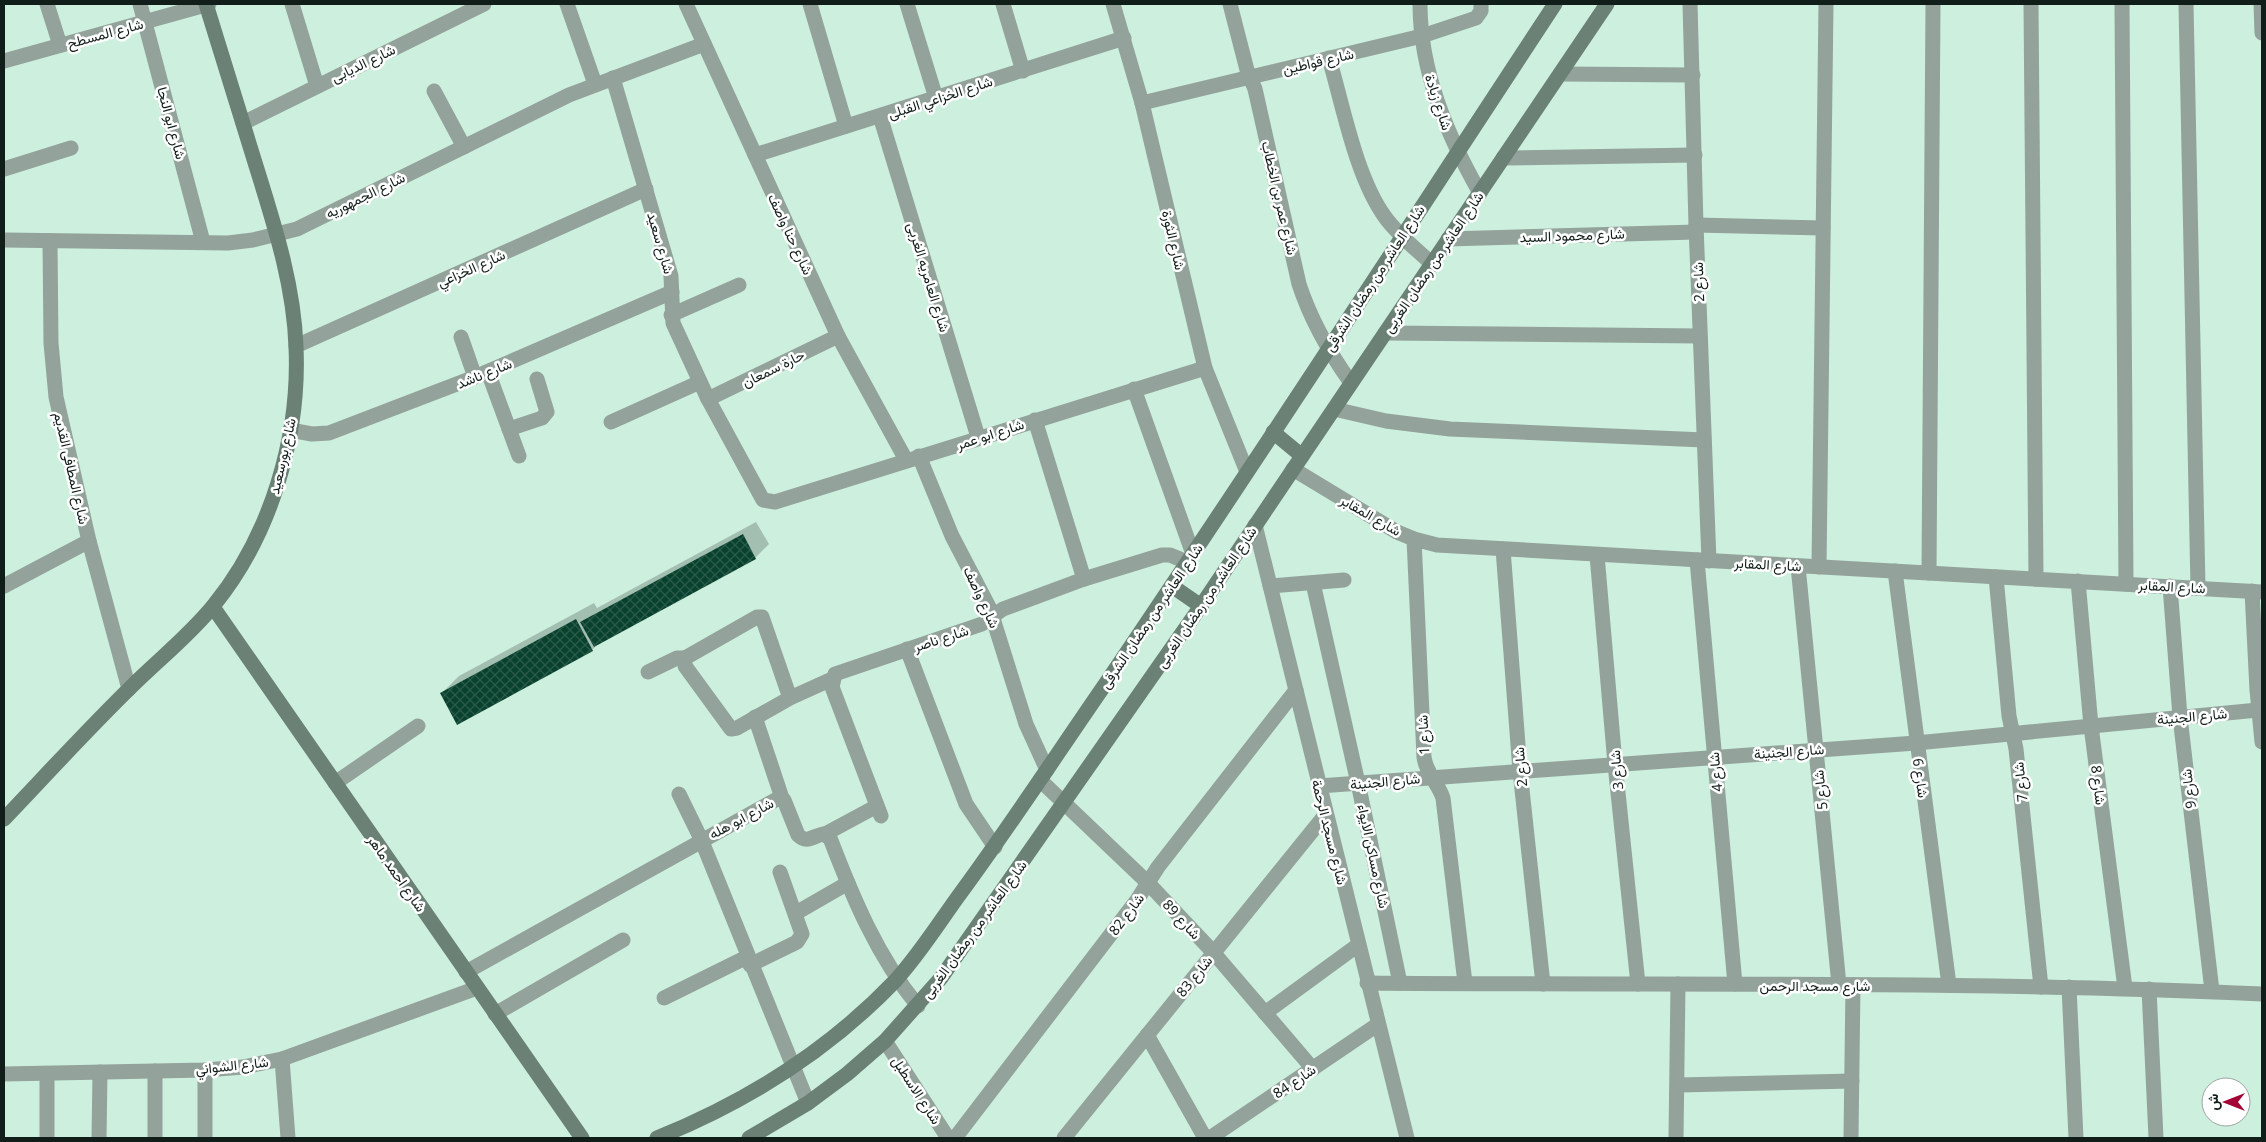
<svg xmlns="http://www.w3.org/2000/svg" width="2266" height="1142" font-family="'Noto Sans',Vazirmatn,sans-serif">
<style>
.shadow{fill:#0003}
.building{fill:url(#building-cross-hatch)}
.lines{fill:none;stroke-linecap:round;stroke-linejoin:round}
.street{stroke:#93a29a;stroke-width:15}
.secondary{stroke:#6b8176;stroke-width:15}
.labels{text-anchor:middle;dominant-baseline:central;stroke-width:5;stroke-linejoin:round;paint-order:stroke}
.street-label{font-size:14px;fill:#101d18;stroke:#fff}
</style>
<defs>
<pattern id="building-cross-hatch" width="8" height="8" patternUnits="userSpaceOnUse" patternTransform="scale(1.25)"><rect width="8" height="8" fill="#08422e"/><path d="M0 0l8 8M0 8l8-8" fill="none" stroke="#2b5a4a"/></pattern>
</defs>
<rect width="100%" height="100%" fill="#ccefde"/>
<path class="shadow" d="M 756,522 L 769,544 L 755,558 L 600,642 L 592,650 L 441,694 L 459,676 L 594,603 L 597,608 Z"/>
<g class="building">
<path d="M 743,534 L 756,559 L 594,647 L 580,622 Z"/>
<path d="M 576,619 L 593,651 L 457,725 L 440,693 Z"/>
</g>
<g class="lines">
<g class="street">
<path d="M 47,4 L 60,45"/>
<path d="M 140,4 L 203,242"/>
<path d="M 292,4 L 317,86"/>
<path d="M 567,4 L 595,84"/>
<path d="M 686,4 L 838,336 L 906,460"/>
<path d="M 810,4 L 846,126"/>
<path d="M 907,4 L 936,98"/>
<path d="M 1003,4 L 1023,71"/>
<path d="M 1113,4 L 1142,103 L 1205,368 L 1247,472"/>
<path d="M 1230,4 L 1247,70 L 1255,89 L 1299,284 C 1311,321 1329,352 1351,383"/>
<path d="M 1420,4 C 1420,71 1447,135 1480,193"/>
<path d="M 1690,4 L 1696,225 L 1709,561"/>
<path d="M 2031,4 L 2036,579"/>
<path d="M 2122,4 L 2126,584"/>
<path d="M 2186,4 L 2198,588"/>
<path d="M 2261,4 L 2262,33"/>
<path d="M 1329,58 C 1343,106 1356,177 1385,217 C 1398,235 1416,249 1432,264"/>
<path d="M 4,61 L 209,4"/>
<path d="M 1560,74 L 1693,75"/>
<path d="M 613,78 L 671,276 L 673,323 L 708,399 L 763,500 L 775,502 L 1205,368"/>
<path d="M 434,91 L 464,147"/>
<path d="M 1142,103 L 1422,36 L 1476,18 L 1481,11 L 1481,4"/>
<path d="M 880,116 L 978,437"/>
<path d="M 243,123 L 484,4"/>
<path d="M 755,155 L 1124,38"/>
<path d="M 1503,158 L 1695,155"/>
<path d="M 4,169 L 71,148"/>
<path d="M 1696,225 L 1823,228"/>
<path d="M 1448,239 L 1696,232"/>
<path d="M 4,240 L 228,243 L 253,240 L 297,229 L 569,95 L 704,44"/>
<path d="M 50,241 L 51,343 L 56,397 L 89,541 L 129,689"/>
<path d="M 671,315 L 739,285"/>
<path d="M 1385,333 L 1700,336"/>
<path d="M 461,337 L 475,377"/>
<path d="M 296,346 L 646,189"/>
<path d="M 488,372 L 519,456"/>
<path d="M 1134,389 L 1193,554"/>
<path d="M 708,399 L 838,336"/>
<path d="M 1334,409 L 1386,421 L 1450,429 L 1704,440"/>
<path d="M 1035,420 L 1084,579"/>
<path d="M 611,422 L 700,382"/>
<path d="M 509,429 L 542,418 L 547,412 L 537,379"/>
<path d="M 290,430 L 312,434 L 329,433 L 475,377 L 672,292"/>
<path d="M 919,456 L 952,536 L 990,609 L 1026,724 L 1047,770"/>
<path d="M 1293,469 L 1397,532 L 1414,539 L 1437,545 L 2262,592"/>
<path d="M 1255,525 L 1407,1138"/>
<path d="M 1414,539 L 1424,757 C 1426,773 1438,783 1443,798 L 1465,983"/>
<path d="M 1503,549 L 1520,771 L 1543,984"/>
<path d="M 1597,555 L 1615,764 L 1638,984"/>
<path d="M 1697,560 L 1735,984"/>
<path d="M 1798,566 L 1839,985"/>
<path d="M 1819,567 L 1826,4"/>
<path d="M 1895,571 L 1949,985"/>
<path d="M 1929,573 L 1933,4"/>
<path d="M 1996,577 L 2009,716 L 2016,749 L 2041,987"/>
<path d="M 2078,581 L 2091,726 L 2125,988"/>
<path d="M 1313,583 L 1358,783 L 1400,983"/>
<path d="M 4,586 L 89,541"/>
<path d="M 1270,586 L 1344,580"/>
<path d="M 2170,586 L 2180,717 L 2212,991"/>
<path d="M 2252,591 L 2257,690 L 2262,742"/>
<path d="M 907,649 L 966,804 L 995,847"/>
<path d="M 648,672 L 677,658 L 685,658"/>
<path d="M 790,698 L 762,617 L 757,617 L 685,658 L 685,666 L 731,729 L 737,728 L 790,698 L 832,679"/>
<path d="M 755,717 L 782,798"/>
<path d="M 1040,780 L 1148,883 L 1213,952 L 1313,1069"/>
<path d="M 335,783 L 418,726"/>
<path d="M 1319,786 L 1916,743 L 2258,710"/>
<path d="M 679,794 L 701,839 L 808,1103"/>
<path d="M 881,816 L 832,687 L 835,674 L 982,624 L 1003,609 L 1084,579 L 1162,555 L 1170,555 L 1187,562"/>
<path d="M 825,834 L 877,806"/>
<path d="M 796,913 L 848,883"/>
<path d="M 750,965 L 797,942 L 802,934 L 780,872"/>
<path d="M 466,972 L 779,798 L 784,800 L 798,835 C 807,844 813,836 823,834 L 830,838 C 853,898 877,956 918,1006"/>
<path d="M 1367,983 C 1665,986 1964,980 2262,994"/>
<path d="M 2069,987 L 2076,1138"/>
<path d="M 2149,989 L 2156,1138"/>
<path d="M 664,998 L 747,957"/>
<path d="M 1265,1013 L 1358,945"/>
<path d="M 495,1014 L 623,940"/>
<path d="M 1147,1035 L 1205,1138"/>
<path d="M 885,1041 L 948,1138"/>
<path d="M 282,1059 L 288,1138"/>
<path d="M 205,1070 L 205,1138"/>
<path d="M 4,1074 L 205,1070 L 243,1067 L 282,1059 L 477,988"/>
<path d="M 47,1074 L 47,1138"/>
<path d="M 1678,1085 L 1852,1081"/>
<path d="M 99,1138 L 100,1072"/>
<path d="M 155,1138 L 155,1071"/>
<path d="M 955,1138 L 1137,900 L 1158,867 L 1296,690"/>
<path d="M 1064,1138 L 1326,814"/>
<path d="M 1210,1138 L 1377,1025"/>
<path d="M 1676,1138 L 1678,984"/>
<path d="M 1851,1138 L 1853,985"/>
</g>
<g class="secondary">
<path d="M 1273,432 L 1302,456"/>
<path d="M 1172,586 L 1201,606"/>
<path d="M 213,607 L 582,1138"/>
<path d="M 4,819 C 46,775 87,730 131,687 C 158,660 190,635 214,605 C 271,535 300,436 296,347 C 294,286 275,227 257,169 C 240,114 223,59 206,4"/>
<path d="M 657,1138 C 746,1102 828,1051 895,981 C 918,956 937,926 957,898 C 1008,829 1055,757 1104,686 C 1257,461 1405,232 1555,4"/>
<path d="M 749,1138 L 808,1103 L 847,1074 L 885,1041 L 941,978 L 1201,606 L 1607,4"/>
</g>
</g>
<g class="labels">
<g class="street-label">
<text transform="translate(105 33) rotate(-15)">شارع المسطح</text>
<text transform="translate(1318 61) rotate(-13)">شارع قواطين</text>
<text transform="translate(363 63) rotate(-26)">شارع الديابى</text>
<text transform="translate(940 97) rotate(-18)">شارع الخزاعي القبلى</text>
<text transform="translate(1439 102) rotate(72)">شارع زيادة</text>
<text transform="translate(172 123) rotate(75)">شارع ابو النجا</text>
<text transform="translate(365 195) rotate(-26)">شارع الجمهوريه</text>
<text transform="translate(1280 198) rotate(77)">شارع عمر بن الخطاب</text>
<text transform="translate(791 234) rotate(65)">شارع حنا واصف</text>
<text transform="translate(1572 235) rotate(-2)">شارع محمود السيد</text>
<text transform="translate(1174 240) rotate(77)">شارع الثورة</text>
<text transform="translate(661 243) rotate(74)">شارع سعيد</text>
<text transform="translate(1433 262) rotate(-56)">شارع العاشر من رمضان الغربى</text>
<text transform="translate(471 268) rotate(-24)">شارع الخزاعي</text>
<text transform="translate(929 277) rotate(73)">شارع العامريه الغربى</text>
<text transform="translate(1374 278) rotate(-57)">شارع العاشر من رمضان الشرقى</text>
<text transform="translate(1698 282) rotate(-92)">شارع 2</text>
<text transform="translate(773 368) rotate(-26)">حارة سمعان</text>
<text transform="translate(484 373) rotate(-22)">شارع ناشد</text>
<text transform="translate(990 434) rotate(-18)">شارع ابو عمر</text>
<text transform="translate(282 456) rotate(-77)">شارع بورسعيد</text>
<text transform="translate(72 468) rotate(77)">شارع المطافى القديم</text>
<text transform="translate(1371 515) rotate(30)">شارع المقابر</text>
<text transform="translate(1768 564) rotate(3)">شارع المقابر</text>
<text transform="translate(2172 586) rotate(3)">شارع المقابر</text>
<text transform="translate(982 597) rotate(65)">شارع واصف</text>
<text transform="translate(1206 597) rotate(-56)">شارع العاشر من رمضان الغربى</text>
<text transform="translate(1151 616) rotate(-56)">شارع العاشر من رمضان الشرقى</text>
<text transform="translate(941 638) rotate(-18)">شارع ناصر</text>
<text transform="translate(2192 716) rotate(-5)">شارع الجنينة</text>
<text transform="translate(1423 735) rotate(-93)">شارع 1</text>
<text transform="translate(1789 751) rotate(-4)">شارع الجنينة</text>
<text transform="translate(1520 767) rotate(-95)">شارع 2</text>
<text transform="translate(1616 770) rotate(-95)">شارع 3</text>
<text transform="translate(1715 772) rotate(-95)">شارع 4</text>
<text transform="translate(1921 778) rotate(82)">شارع 6</text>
<text transform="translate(1385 781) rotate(-5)">شارع الجنينة</text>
<text transform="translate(2020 782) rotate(-96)">شارع 7</text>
<text transform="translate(2099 785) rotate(83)">شارع 8</text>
<text transform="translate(2188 789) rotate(-97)">شارع 9</text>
<text transform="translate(1820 790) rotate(-96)">شارع 5</text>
<text transform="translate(741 818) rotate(-28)">شارع ابو هله</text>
<text transform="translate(1330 832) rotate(76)">شارع مسجد الرحمة</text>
<text transform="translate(1374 856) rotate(78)">شارع مساكن الايواء</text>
<text transform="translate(397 873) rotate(55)">شارع احمد ماهر</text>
<text transform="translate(1126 914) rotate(-53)">شارع 82</text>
<text transform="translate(1182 919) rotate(47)">شارع 89</text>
<text transform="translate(974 929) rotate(-54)">شارع العاشر من رمضان الغربى</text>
<text transform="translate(1194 976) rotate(-51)">شارع 83</text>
<text x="1815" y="985">شارع مسجد الرحمن</text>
<text transform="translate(232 1065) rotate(-6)">شارع الشواني</text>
<text transform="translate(1294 1081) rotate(-34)">شارع 84</text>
<text transform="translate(917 1090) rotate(57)">شارع الاسطبل</text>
</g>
</g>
<rect width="2266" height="1142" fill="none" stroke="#101d18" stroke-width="10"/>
<g transform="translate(2226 1102) rotate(270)"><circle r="24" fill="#ffffff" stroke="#9fa5a3"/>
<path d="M0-4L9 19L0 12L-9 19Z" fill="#a30536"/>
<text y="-8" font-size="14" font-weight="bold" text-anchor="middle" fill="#101d18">ش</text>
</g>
</svg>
